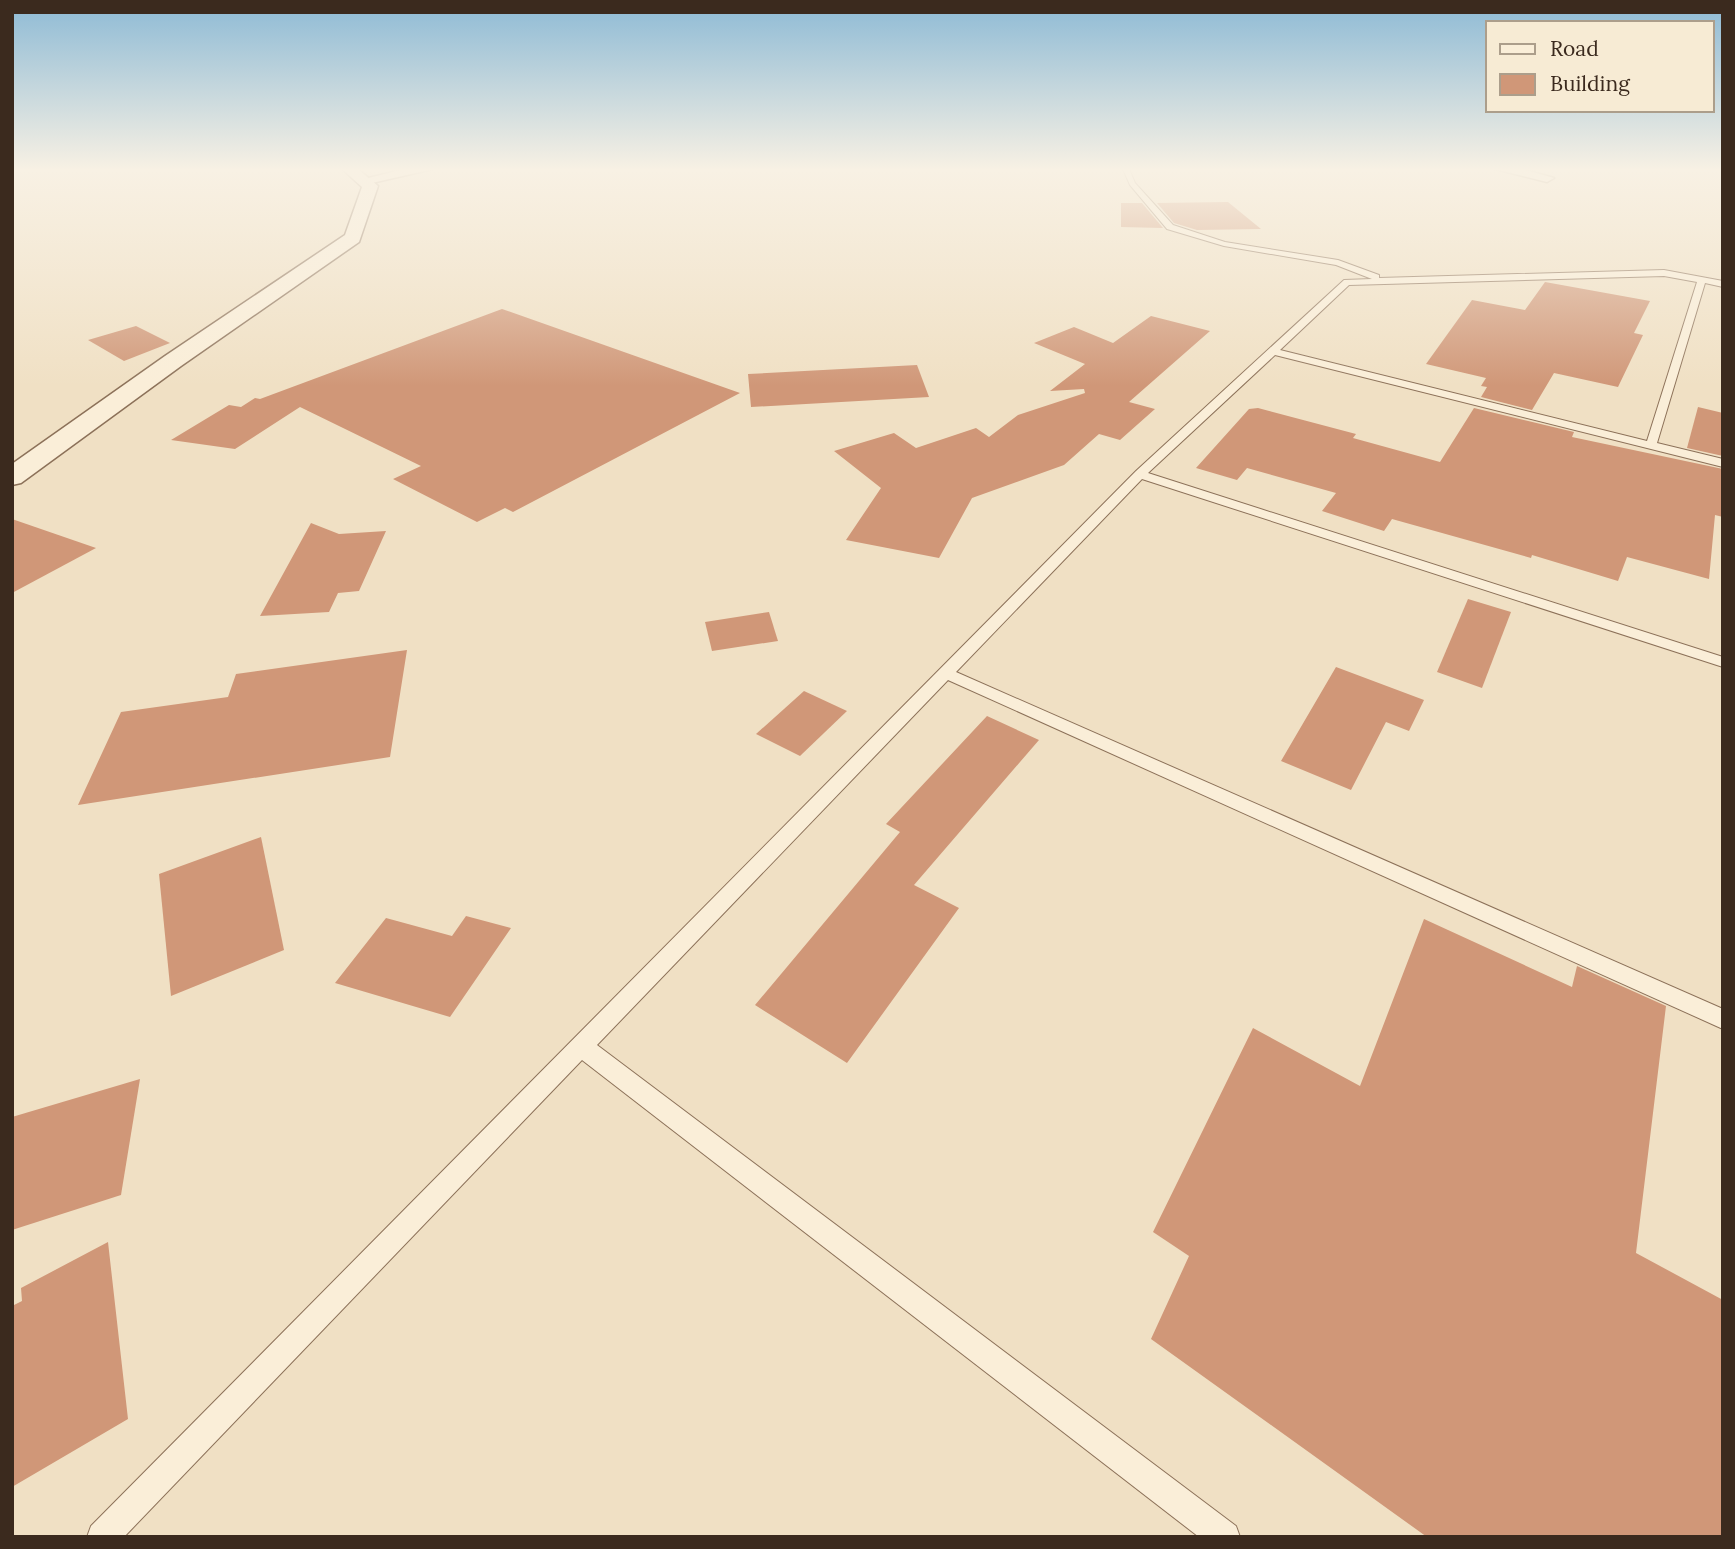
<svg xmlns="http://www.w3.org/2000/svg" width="1735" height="1549" font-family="Lora,serif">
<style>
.building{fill:#d09778}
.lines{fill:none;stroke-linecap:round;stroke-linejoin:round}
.service-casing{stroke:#8c7159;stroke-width:2}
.minor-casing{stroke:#8c7159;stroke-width:3}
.tertiary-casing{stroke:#8c7159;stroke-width:3}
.service{fill:#faeed8;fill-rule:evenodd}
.minor{fill:#faeed8;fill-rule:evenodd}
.tertiary{fill:#faeed8;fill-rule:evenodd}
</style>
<rect width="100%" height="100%" fill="#f0e0c4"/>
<g class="building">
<path d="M 1228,202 L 1261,229 L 1197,230 L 1174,223 L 1157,203 Z"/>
<path d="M 1121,203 L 1142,203 L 1163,228 L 1121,227 Z"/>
<path d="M 1545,282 L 1650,301 L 1634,333 L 1643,335 L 1618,387 L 1554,373 L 1532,410 L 1481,397 L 1487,387 L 1481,386 L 1486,378 L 1426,364 L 1472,300 L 1525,310 Z"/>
<path d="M 502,309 L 740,393 L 513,512 L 505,508 L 477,522 L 393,479 L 421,466 L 300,407 L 235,449 L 171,440 L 229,405 L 241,407 L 255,398 L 260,399 Z"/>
<path d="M 1151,316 L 1210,331 L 1129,402 L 1155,409 L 1120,440 L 1099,434 L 1064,465 L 972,498 L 939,558 L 846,540 L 881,488 L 834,451 L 894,433 L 916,448 L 976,428 L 989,437 L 1018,415 L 1085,393 L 1084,389 L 1050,391 L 1085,364 L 1034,343 L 1074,327 L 1113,343 Z"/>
<path d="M 136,326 L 170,343 L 124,361 L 88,340 Z"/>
<path d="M 917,365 L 929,397 L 751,407 L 748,374 Z"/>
<path d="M 1698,407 L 1723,413 L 1723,456 L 1687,448 Z"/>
<path d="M 1258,408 L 1356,434 L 1353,438 L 1440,462 L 1474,408 L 1574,432 L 1572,437 L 1723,469 L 1723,517 L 1715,515 L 1709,579 L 1627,557 L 1618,581 L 1532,555 L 1531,558 L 1392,519 L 1384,531 L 1322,511 L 1336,493 L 1247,468 L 1237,480 L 1196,468 L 1249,409 Z"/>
<path d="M 12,519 L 96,548 L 12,593 Z"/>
<path d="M 311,523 L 339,534 L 386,531 L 359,591 L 338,593 L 329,612 L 260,616 Z"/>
<path d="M 1468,599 L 1511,612 L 1482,688 L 1437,672 Z"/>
<path d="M 769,612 L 778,641 L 712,651 L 705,622 Z"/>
<path d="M 407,650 L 390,757 L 78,805 L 121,712 L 228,697 L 236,674 Z"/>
<path d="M 1336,667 L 1424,700 L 1409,731 L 1386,722 L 1351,790 L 1281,761 Z"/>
<path d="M 804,691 L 847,711 L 800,756 L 756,734 Z"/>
<path d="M 987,716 L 1039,740 L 914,885 L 959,908 L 847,1063 L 755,1005 L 900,832 L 886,824 Z"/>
<path d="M 261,837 L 284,950 L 171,996 L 159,874 Z"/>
<path d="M 466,916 L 511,928 L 450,1017 L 335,983 L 386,918 L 452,936 Z"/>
<path d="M 1424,919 L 1572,987 L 1577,966 L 1666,1006 L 1636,1253 L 1723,1300 L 1723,1537 L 1427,1537 L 1151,1339 L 1189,1256 L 1153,1232 L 1253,1028 L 1360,1086 Z"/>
<path d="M 140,1079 L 121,1195 L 12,1230 L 12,1117 Z"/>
<path d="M 108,1242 L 128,1419 L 12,1487 L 12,1306 L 22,1301 L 21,1288 Z"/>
</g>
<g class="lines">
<g class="service-casing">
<path id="service" d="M 1123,169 L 1129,169 L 1135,183 L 1173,225 L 1225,242 L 1338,260 L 1379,275 L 1379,278 L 1664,270 L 1723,281 L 1723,287 L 1705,283 L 1657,443 L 1723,459 L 1723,467 L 1275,355 L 1148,473 L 1723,657 L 1723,667 L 1142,479 L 956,672 L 1723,1009 L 1723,1029 L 948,680 L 597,1045 L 1236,1526 L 1240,1537 L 1199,1537 L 582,1060 L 124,1537 L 87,1537 L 91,1526 L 1136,471 L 1344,280 L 1372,279 L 1336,265 L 1224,246 L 1167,229 L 1130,185 ZM 1664,276 L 1697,282 L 1647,441 L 1280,350 L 1349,285 Z"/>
</g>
<g class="minor-casing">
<g id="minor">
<path d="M 405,169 L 433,169 L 363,185 L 356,181 Z"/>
<path d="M 1495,169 L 1522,169 L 1554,178 L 1547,182 Z"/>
</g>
</g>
<g class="tertiary-casing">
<path id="tertiary" d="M 342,169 L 358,169 L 378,186 L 359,242 L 181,366 L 21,483 L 12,485 L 12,464 L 165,356 L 345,235 L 362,187 Z"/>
</g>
<use href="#service" class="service"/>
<use href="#minor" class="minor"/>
<use href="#tertiary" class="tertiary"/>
</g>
<linearGradient id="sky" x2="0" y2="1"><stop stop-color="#8dbad5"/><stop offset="0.44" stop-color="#f8f1e4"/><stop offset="1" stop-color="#f8f1e4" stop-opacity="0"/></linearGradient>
<rect width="1735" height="386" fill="url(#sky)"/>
<rect width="1735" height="1549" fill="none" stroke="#3b2a1e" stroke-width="28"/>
<rect x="1486" y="21" width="228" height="91" fill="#f7ebd4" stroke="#ac9e8b" stroke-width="2"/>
<rect x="1500" y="44" width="35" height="10" fill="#faeed8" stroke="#ac9e8b" stroke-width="2"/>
<text x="1550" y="56" font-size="21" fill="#3b2a1e">Road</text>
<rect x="1500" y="74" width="35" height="21" fill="#d09778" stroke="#ac9e8b" stroke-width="2"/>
<text x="1550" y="91" font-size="21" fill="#3b2a1e">Building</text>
</svg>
